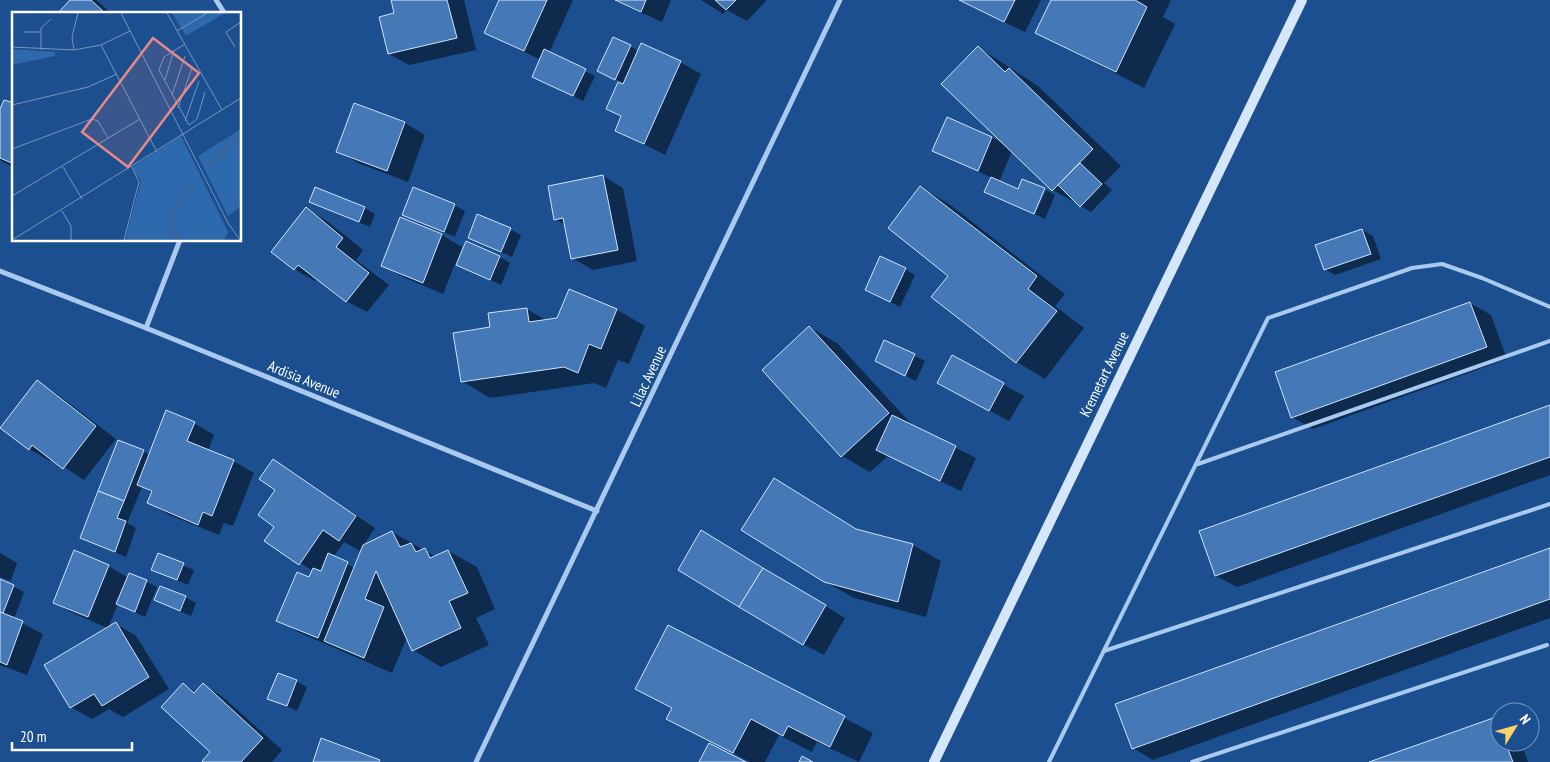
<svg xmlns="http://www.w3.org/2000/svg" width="1550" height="762" font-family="'PT Sans Narrow',sans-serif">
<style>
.shadow{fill:#0007;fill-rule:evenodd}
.building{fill:#4478b7;stroke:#cfe3fa}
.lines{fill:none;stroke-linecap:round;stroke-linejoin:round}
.lane{stroke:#a9c9ee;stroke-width:4}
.street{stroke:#a9c9ee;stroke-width:5}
.secondary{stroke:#d6e6fa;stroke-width:10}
.labels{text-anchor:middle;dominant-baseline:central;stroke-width:5;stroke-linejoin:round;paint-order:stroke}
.street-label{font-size:15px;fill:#fff;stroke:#1b4f8f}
.inset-river{fill:none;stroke:#3c6290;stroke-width:2.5}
.inset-road{fill:none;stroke:#7695bc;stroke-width:1}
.view{fill:#e88989;fill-opacity:0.15;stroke:#e88989;stroke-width:2.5}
.inset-edge{fill:none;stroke:#fff;stroke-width:2.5}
</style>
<rect width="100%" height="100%" fill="#1b4f8f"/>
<g class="shadow">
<path d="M 71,0 L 96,0 L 112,14 L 58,14 Z"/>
<path d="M 392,0 L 464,0 L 476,50 L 409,65 L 389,54 L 396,14 Z"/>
<path d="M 500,0 L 573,0 L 549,53 L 595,76 L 583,101 L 544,82 L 541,60 L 485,33 Z"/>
<path d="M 613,0 L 671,0 L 662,22 Z"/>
<path d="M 701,0 L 765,0 L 766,1 L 747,21 L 727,10 L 723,14 Z"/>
<path d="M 958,0 L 1041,0 L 1025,32 Z"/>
<path d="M 1053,0 L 1171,0 L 1163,17 L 1175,24 L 1144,88 L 1037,33 Z"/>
<path d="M 614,38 L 639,51 L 680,62 L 701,74 L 665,155 L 616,130 L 622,117 L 608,109 L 620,81 L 609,77 Z"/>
<path d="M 978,47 L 1038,86 L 1121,166 L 1104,183 L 1112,190 L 1091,212 L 1053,190 L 1012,151 L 999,182 L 1033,213 L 992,178 L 934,150 L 992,138 L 1005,144 Z"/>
<path d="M 355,104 L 405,123 L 425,135 L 408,182 L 358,163 L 338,151 Z"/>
<path d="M 14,105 L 14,168 L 0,160 L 0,112 Z"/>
<path d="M 603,176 L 623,188 L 637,261 L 593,270 L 572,258 L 566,225 L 555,219 Z"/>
<path d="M 920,187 L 949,204 L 1065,294 L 1055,306 L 1084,328 L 1045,379 L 1017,362 L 933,297 L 950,275 Z"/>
<path d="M 1046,190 L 1055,195 L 1045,219 L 1035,214 Z"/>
<path d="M 311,202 L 365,208 L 375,214 L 370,227 Z"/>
<path d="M 454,205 L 465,211 L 455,237 L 403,214 Z"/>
<path d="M 307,209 L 327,221 L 363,250 L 356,260 L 389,285 L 367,312 L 346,301 L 317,278 L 315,281 L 294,269 Z"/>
<path d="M 401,219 L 442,235 L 462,247 L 457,261 L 459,262 L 500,257 L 510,263 L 501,285 L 455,264 L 443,294 L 403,277 L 383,265 Z"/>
<path d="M 510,229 L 521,235 L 512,257 L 469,237 Z"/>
<path d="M 1362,230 L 1373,236 L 1381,259 L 1335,275 L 1325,269 Z"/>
<path d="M 905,269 L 915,275 L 900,307 L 877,295 Z"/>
<path d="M 1470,303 L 1491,315 L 1507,359 L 1313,429 L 1292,417 Z"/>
<path d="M 527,309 L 547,321 L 617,310 L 645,326 L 629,364 L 618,360 L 606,388 L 594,383 L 490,398 L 462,381 L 492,328 Z"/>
<path d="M 810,327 L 838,344 L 914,427 L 976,458 L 961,491 L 888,456 L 870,472 L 842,456 Z"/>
<path d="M 885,341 L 925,361 L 916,381 L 876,361 Z"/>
<path d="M 953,357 L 1024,396 L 1009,421 L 959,394 Z"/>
<path d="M 37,382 L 57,394 L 116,439 L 84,480 L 52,459 L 50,461 L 29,449 L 2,427 Z"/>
<path d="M 1550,406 L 1550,475 L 1237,587 L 1216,576 L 1201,531 Z"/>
<path d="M 194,423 L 214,435 L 208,451 L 233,461 L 254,473 L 233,526 L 224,523 L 219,535 L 169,515 L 149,503 L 153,493 L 142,487 L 127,523 L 136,528 L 126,557 L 82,537 L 143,451 L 150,455 Z"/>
<path d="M 274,461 L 375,528 L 363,546 L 392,532 L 436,557 L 448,551 L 477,567 L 495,609 L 476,618 L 489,645 L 441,667 L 413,650 L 407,637 L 392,673 L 298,632 L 278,620 L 310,579 L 313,571 L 266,541 L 276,526 L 276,489 ZM 344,542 L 362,552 L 355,568 L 333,557 Z"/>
<path d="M 802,496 L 859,531 L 913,545 L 941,561 L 926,617 L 854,598 L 824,581 Z"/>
<path d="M 722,544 L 845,618 L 824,655 L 803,644 Z"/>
<path d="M 1550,549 L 1550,618 L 1153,760 L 1133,748 Z"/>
<path d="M 0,553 L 17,563 L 11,581 L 0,577 Z"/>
<path d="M 158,555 L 194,570 L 188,585 L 153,569 Z"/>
<path d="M 108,566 L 129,578 L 130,574 L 157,587 L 145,617 L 118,604 L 108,628 L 75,614 L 54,603 Z"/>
<path d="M 0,580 L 24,592 L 14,619 L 43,634 L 27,675 L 0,665 Z"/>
<path d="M 185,597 L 196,603 L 191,616 L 156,600 Z"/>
<path d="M 116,624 L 136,636 L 169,689 L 123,717 L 109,709 L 92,719 L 71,707 Z"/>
<path d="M 669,627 L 873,733 L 859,762 L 817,742 L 812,752 L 779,735 L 765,762 L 750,762 L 668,718 L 673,709 L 637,689 Z"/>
<path d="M 296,681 L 307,687 L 297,711 L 269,698 Z"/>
<path d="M 183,684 L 196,692 L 203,685 L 223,697 L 282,750 L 272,762 L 206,762 L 212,752 Z"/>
<path d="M 1496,718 L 1500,720 L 1500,742 L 1521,742 L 1528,762 L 1373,762 Z"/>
</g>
<g class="building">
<path d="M 70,0 L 91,0 L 106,14 L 57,14 Z"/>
<path d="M 391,0 L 447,0 L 457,38 L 388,54 L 379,17 L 394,13 Z"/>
<path d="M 499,0 L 547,0 L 524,51 L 484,33 Z"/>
<path d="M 615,0 L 646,0 L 641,12 Z"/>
<path d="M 715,0 L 736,0 L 726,10 Z"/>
<path d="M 959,0 L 1015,0 L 1004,22 Z"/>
<path d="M 1051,0 L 1135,0 L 1147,7 L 1116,72 L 1035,33 Z"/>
<path d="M 613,37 L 631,45 L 615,80 L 597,71 Z"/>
<path d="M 641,43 L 681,61 L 644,144 L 615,131 L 621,116 L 606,109 L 618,82 L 623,84 Z"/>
<path d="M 978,46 L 1005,72 L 1009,68 L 1093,149 L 1052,191 L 941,84 Z"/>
<path d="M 544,49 L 586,69 L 573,96 L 532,77 Z"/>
<path d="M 4,100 L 14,103 L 14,164 L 0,158 L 0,109 Z"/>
<path d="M 354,103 L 405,122 L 387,171 L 336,152 Z"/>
<path d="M 947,117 L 992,137 L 978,171 L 932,151 Z"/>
<path d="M 1080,163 L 1102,184 L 1080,207 L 1058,185 Z"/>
<path d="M 603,175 L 618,250 L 571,259 L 563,218 L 554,220 L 548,186 Z"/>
<path d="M 991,177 L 1018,189 L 1022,179 L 1045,188 L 1034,214 L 984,192 Z"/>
<path d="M 920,186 L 1037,276 L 1028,289 L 1057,311 L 1016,363 L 931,297 L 948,276 L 888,228 Z"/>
<path d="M 315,187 L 365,207 L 359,222 L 309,202 Z"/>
<path d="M 413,187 L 455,204 L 444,232 L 402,215 Z"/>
<path d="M 306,207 L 343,238 L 336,247 L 369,273 L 346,302 L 298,265 L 294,270 L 271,252 Z"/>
<path d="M 477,214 L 511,228 L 501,252 L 468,238 Z"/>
<path d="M 400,217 L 442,234 L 423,283 L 381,266 Z"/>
<path d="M 1362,229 L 1371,254 L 1324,270 L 1315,245 Z"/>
<path d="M 466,241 L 500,256 L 490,280 L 456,265 Z"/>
<path d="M 880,256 L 906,268 L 890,302 L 865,290 Z"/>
<path d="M 569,289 L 617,309 L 601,349 L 589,344 L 578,373 L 564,367 L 461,382 L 453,333 L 490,327 L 488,313 L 527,308 L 529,322 L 557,318 Z"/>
<path d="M 1470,302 L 1487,347 L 1291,418 L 1275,372 Z"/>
<path d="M 809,326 L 889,413 L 841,457 L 762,370 Z"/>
<path d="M 884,340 L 915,354 L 905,376 L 875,361 Z"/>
<path d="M 952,355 L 1004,383 L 989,411 L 937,383 Z"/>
<path d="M 37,380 L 96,426 L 63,469 L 32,445 L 29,450 L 0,428 Z"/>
<path d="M 1550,405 L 1550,457 L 1215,576 L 1199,531 Z"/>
<path d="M 166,410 L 195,422 L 187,441 L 234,460 L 212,516 L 203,512 L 198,525 L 147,503 L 152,491 L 137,485 Z"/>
<path d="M 892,415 L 956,446 L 940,481 L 876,450 Z"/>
<path d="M 118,440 L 144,450 L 124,501 L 98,491 Z"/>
<path d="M 273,459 L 356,516 L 339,541 L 323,530 L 299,565 L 264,541 L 274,527 L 258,515 L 275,490 L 259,479 Z"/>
<path d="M 774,478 L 856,529 L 913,544 L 898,602 L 824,582 L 741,530 Z"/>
<path d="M 98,491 L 124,501 L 117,518 L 126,521 L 115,552 L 80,538 Z"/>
<path d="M 701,530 L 763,568 L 739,607 L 678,570 Z"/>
<path d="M 392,531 L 400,547 L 411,543 L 416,552 L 425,548 L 430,558 L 448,550 L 468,593 L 449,601 L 461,628 L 412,651 L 376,571 L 365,599 L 384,607 L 364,658 L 324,641 L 363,545 Z"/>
<path d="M 1550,548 L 1550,599 L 1132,749 L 1115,704 Z"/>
<path d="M 74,550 L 109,565 L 88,617 L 53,603 Z"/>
<path d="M 158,553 L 184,563 L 177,580 L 151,570 Z"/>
<path d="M 328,553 L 348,562 L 318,638 L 276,621 L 297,572 L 309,577 L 313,568 L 321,571 Z"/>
<path d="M 763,568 L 826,605 L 803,645 L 739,607 Z"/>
<path d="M 129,573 L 147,580 L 135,612 L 116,604 Z"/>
<path d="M 0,579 L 14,585 L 3,613 L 0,612 Z"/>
<path d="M 160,586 L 186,596 L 180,611 L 154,600 Z"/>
<path d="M 0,612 L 23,621 L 7,665 L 0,662 Z"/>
<path d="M 116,622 L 149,677 L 102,706 L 94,694 L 70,708 L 44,665 Z"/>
<path d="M 668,625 L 845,716 L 830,747 L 788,726 L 783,736 L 751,719 L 733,753 L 666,719 L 672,708 L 635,689 Z"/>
<path d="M 278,673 L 297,680 L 287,706 L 267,699 Z"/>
<path d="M 183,683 L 194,693 L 203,683 L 263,738 L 241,762 L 204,762 L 202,761 L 210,752 L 161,707 Z"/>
<path d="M 1496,717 L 1500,727 L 1500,742 L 1505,742 L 1513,762 L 1369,762 Z"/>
<path d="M 321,738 L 380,760 L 379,762 L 313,762 Z"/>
<path d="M 709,743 L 746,762 L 699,762 Z"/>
<path d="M 802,756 L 813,762 L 799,762 Z"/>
</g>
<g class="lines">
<g class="lane">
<path d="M 1198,464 L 1550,341"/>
<path d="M 1104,651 L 1550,504"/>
<path d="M 1049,762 L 1268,318 L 1412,268 L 1442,264 L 1482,278 L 1550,307"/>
<path d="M 1192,762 L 1547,645"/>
</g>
<g class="street">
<path d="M 216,0 L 225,14"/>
<path d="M 0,271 L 146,328 L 597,511"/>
<path d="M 146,328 L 180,240"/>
<path d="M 476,762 L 840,0"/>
</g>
<path class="secondary" d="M 934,762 L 1302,0"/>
</g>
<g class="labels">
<g class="street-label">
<text transform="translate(1104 374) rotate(-64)">Kremetart Avenue</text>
<text transform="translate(648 376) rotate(-65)">Lilac Avenue</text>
<text transform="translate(304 379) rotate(22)">Ardisia Avenue</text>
</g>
</g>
<g transform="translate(12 12)">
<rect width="229" height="229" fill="#1b4f8f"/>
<path d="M 160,1 L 213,1 L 174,24 ZM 0,37 L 43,40 L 43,44 L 0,53 ZM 229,117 L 229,194 L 216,204 L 186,144 ZM 169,124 L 216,220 L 212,228 L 113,228 L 129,169 L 120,155 Z" fill="#2e69ad"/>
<path class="inset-river" d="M 197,152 L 229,124M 167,228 L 161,217 L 161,201 L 177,173"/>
<path class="inset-road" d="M 109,1 L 216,211 L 228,228M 155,1 L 210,98M 165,19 L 195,1M 11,20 L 28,20M 173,32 L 152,45 L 147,58 L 177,113 L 185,107 L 193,80M 89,33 L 145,140M 0,35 L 62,38 L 89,33 L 118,19M 223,35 L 214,20 L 229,10M 29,38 L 29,16 L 39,7M 62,38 L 60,25 L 66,1M 153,68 L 162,38M 160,83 L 173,44M 0,93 L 76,75 L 105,62M 166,96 L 180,56M 173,109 L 187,69M 0,137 L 80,107 L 86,109 L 96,126M 51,155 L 70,187M 0,184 L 128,107M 50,199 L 59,214 L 59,228M 0,228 L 229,86M 112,228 L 127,170 L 120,155"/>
<path class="view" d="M 141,26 L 187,61 L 116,155 L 70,120 Z"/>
<rect width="229" height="229" class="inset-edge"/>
</g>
<g transform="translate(1515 727) rotate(53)"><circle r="24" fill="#1b4f8f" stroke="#7695bc"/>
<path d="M0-4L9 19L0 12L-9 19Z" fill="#ffd166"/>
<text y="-8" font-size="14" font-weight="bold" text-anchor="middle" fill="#ffffff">N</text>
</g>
<path d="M12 742v8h120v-8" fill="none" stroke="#ffffff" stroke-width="2.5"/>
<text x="20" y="742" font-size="15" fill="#ffffff" stroke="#1b4f8f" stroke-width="4" paint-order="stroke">20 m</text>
</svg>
